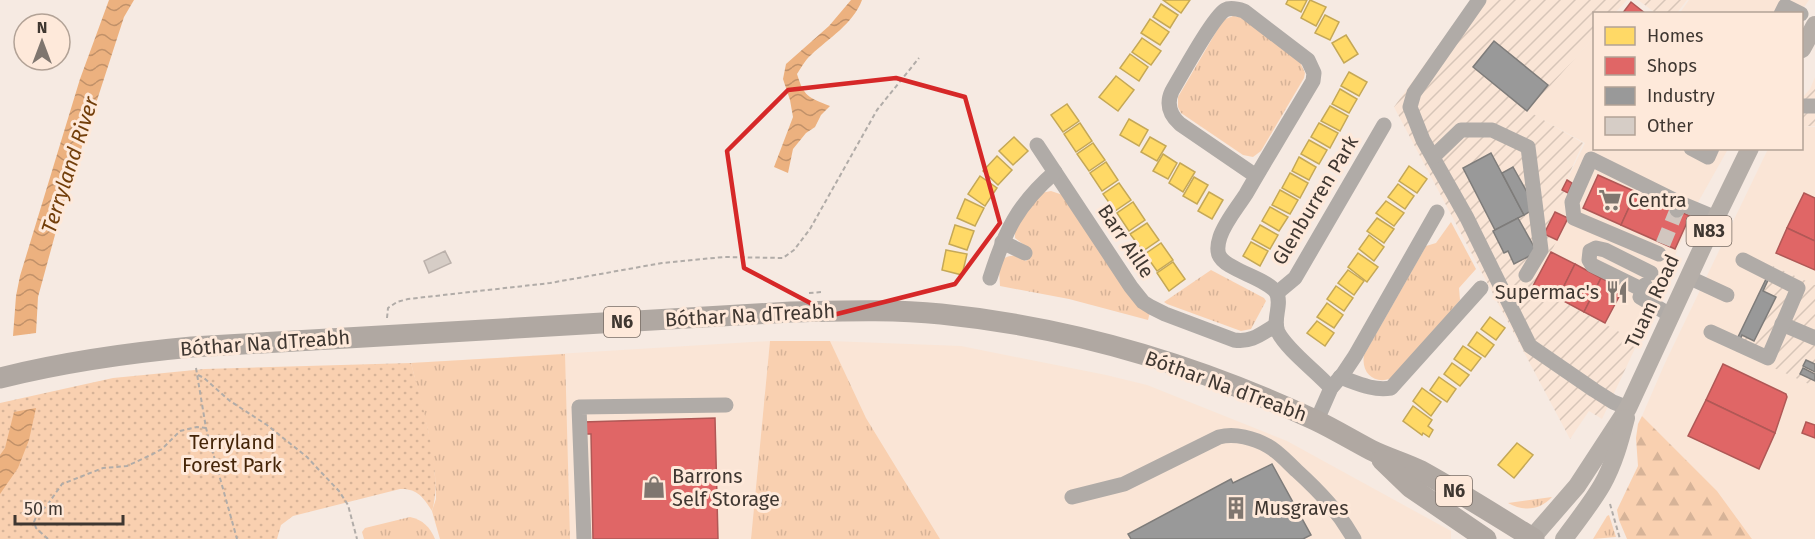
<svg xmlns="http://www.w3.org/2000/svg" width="1815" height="539" font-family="'Fira Sans',sans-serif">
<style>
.built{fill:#fae5d6}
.industrial{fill:url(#industrial-furrows)}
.grass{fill:url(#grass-tufts)}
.forest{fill:url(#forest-firs)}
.park{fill:url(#park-dots)}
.water{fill:url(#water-waves)}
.homes{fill:#ffd966;stroke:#c5a856;stroke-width:1.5}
.shops{fill:#e06666;stroke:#b05856;stroke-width:1.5}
.industry{fill:#999;stroke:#7e7c7a;stroke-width:1.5}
.building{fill:#d6cdc6;stroke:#bbb1ab;stroke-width:1.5}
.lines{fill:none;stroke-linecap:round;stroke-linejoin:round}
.minor-tunnel{stroke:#d1c6bf;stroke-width:15;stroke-dasharray:15 8;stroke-linecap:butt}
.path{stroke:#b1aca8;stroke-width:2;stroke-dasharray:4.5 3;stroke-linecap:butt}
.minor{stroke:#b0aba7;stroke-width:15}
.major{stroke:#b5aea8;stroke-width:18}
.highway{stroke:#b0a8a2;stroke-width:21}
.marked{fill:none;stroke:#d62828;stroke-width:4.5;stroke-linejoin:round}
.labels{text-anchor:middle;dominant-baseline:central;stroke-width:6;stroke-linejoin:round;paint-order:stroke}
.shield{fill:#fee9da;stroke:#786c64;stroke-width:1.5}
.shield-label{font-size:18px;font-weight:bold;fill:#3f3731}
.street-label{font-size:20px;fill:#3f3731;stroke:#fee9da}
.poi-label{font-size:20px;fill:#3f3731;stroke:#fee9da;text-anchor:start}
.park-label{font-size:20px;fill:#452508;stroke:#fee9da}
.water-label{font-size:21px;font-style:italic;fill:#723e0a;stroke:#fee9da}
</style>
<defs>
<pattern id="industrial-furrows" width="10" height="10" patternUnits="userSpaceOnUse" patternTransform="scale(1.5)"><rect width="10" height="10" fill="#fae5d6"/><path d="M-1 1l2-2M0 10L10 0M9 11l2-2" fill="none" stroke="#d7c5b8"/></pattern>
<pattern id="grass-tufts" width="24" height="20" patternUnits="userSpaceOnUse" patternTransform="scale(1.5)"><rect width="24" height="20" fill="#f9d0b0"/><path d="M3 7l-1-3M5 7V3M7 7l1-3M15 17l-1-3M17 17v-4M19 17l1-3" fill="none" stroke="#d6b398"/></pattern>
<pattern id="forest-firs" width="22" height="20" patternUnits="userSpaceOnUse" patternTransform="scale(1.5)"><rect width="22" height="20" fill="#f9d0b0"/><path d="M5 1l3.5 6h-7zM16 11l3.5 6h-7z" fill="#d6b398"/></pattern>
<pattern id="park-dots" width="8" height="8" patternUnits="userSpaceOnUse" patternTransform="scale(1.5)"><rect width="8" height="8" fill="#f9d0b0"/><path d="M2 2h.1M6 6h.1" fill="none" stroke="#d6b398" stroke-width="1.8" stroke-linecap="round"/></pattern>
<pattern id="water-waves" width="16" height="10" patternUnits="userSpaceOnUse" patternTransform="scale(1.5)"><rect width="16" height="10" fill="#ecb17f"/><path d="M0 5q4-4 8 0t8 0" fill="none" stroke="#c19169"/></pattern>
</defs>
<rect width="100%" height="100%" fill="#f6eae2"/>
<g class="built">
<path d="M 1689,0 L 1809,0 L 1800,13 L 1679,14 Z"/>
<path d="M 1594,37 L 1594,148 L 1728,149 L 1697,204 L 1638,342 L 1533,286 L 1544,234 L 1565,192 L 1562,190 L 1585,143 L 1527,111 Z"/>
<path d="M 1802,126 L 1815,127 L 1815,285 L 1773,266 L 1733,348 L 1815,387 L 1815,539 L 1752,539 L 1717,491 L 1642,416 L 1665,363 L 1768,149 L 1802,148 Z"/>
<path d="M 770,341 L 751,539 L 440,539 L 432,511 L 436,499 L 435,475 L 428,430 L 411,363 Z"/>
<path d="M 830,341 L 961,346 L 1106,375 L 1147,385 L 1287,441 L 1451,531 L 1451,539 L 940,539 L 866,418 Z"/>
</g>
<g class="industrial">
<path d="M 1471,0 L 1627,0 L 1615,13 L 1594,14 L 1594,37 L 1528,111 L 1583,143 L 1562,190 L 1565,192 L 1545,234 L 1557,240 L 1534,286 L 1638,342 L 1602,419 L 1589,411 L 1570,439 L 1394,107 Z"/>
<path d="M 1638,0 L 1687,0 L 1677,13 L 1657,14 Z"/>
<path d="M 1815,77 L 1815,126 L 1802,126 L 1802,98 L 1810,89 Z"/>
<path d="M 1773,266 L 1815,285 L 1815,387 L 1733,349 Z"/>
</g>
<g class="grass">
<path d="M 1233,16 L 1241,17 L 1300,62 L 1305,73 L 1304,78 L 1261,151 L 1253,157 L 1243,155 L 1181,113 L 1178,107 L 1178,97 L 1223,20 Z"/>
<path d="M 1051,191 L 1063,195 L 1150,312 L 1148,320 L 1069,299 L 1000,286 L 999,268 L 1003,259 C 1012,253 1018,256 1026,261 L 1032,251 L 1015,238 L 1015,229 L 1041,193 Z"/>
<path d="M 1451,222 L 1476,269 L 1459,288 L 1460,300 L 1398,374 C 1381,388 1360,377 1364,355 L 1426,246 L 1436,243 Z"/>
<path d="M 1211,270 L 1264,298 L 1266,301 L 1251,329 L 1241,331 L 1167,304 L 1164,302 Z"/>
<path d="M 770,341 L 830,341 L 866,418 L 940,539 L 751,539 Z"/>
<path d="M 565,354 L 570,539 L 440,539 L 432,511 L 436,499 L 435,475 L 428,430 L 411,363 Z"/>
<path d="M 1552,497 C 1540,510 1524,512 1508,503 Z"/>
<path d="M 1609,515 L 1616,537 L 1593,539 L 1607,516 Z"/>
<path d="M 410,517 C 423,520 430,527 435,539 L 364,539 L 362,532 L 365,528 Z"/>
</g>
<path class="forest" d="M 1642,416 L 1717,491 L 1752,539 L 1627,539 L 1619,520 L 1617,510 L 1638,466 L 1636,438 L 1638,424 Z"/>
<path class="park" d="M 411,363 C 421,401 444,474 432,511 C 424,498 417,488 400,489 L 293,516 L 281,525 L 277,539 L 0,539 L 0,403 L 113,378 L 205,369 Z"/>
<g class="water">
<path d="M 109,0 L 134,0 L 124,17 L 64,202 L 38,297 L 36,333 L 13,336 L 16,296 L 20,276 L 80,79 Z"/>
<path d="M 851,0 L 862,0 C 853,24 829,38 811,55 C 805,60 801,68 797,74 C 804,97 808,97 830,106 L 821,115 L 815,127 L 806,133 L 793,149 L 788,173 L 774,167 L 793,117 L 790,100 L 783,79 L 786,64 L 829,26 Z"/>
<path d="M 36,408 L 29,440 L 18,468 L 0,494 L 0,455 L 5,448 L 14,412 Z"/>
</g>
<g class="homes">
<path d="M 1163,0 L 1190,0 L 1181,13 Z"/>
<path d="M 1288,0 L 1307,0 L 1301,12 L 1286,4 Z"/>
<path d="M 1310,0 L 1326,7 L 1316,26 L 1301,18 Z"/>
<path d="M 1161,4 L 1178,15 L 1170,28 L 1153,17 Z"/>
<path d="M 1325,15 L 1339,22 L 1330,40 L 1315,33 Z"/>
<path d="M 1150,19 L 1169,32 L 1160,45 L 1141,33 Z"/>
<path d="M 1346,35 L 1358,54 L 1344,63 L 1332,43 Z"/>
<path d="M 1142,38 L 1161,51 L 1151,65 L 1132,52 Z"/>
<path d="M 1130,54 L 1148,67 L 1139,81 L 1120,68 Z"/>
<path d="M 1349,72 L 1367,82 L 1359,96 L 1341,86 Z"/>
<path d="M 1116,76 L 1134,90 L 1118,111 L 1099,97 Z"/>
<path d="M 1340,89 L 1357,99 L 1349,113 L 1332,104 Z"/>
<path d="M 1067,104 L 1079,121 L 1063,132 L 1051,115 Z"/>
<path d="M 1330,106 L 1348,116 L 1340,131 L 1321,121 Z"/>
<path d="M 1129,119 L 1148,130 L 1139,146 L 1120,135 Z"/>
<path d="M 1080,123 L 1092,141 L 1076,152 L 1064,134 Z"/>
<path d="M 1319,123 L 1338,133 L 1330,148 L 1311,137 Z"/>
<path d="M 1014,137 L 1028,151 L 1013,165 L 999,151 Z"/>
<path d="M 1150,137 L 1166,146 L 1157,161 L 1141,152 Z"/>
<path d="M 1309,140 L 1327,150 L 1319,164 L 1301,154 Z"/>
<path d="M 1093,143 L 1105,160 L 1089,171 L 1077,154 Z"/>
<path d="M 1163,154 L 1177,163 L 1168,179 L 1153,171 Z"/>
<path d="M 997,156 L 1012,170 L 998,185 L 983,171 Z"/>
<path d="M 1299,157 L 1316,167 L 1309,180 L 1292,171 Z"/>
<path d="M 1106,162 L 1118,180 L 1102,191 L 1090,173 Z"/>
<path d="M 1180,163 L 1195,172 L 1183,192 L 1169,183 Z"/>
<path d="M 1409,166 L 1427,179 L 1417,193 L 1399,181 Z"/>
<path d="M 1290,173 L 1308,183 L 1300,198 L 1282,188 Z"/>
<path d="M 980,176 L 997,188 L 985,206 L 968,194 Z"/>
<path d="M 1194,177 L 1208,185 L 1197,204 L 1183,196 Z"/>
<path d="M 1119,183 L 1131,200 L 1115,211 L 1103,194 Z"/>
<path d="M 1398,184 L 1414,196 L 1405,209 L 1388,197 Z"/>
<path d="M 1280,190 L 1298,200 L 1290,214 L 1272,205 Z"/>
<path d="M 1209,192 L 1223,200 L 1212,219 L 1198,211 Z"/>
<path d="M 965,199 L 984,208 L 975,226 L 957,218 Z"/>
<path d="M 1386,201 L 1404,213 L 1394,226 L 1376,213 Z"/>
<path d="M 1133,202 L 1145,220 L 1129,231 L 1117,213 Z"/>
<path d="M 1270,207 L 1288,217 L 1279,231 L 1262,221 Z"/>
<path d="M 1377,218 L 1394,229 L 1384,243 L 1367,231 Z"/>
<path d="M 1147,223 L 1159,240 L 1143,251 L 1130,234 Z"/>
<path d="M 955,225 L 974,231 L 967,250 L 949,244 Z"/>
<path d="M 1260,225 L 1278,235 L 1270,249 L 1252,239 Z"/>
<path d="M 1369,235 L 1384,247 L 1374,261 L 1359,249 Z"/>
<path d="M 1251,242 L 1268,251 L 1260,266 L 1243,256 Z"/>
<path d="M 1161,243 L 1173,260 L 1157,271 L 1145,254 Z"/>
<path d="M 946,250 L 967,254 L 962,275 L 942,270 Z"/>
<path d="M 1358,253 L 1378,267 L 1367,282 L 1348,267 Z"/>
<path d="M 1173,262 L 1185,279 L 1169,291 L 1157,273 Z"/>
<path d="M 1348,270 L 1364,281 L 1354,295 L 1338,283 Z"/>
<path d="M 1336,286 L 1353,298 L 1344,311 L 1327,299 Z"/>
<path d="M 1327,303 L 1343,315 L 1334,328 L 1317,317 Z"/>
<path d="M 1490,317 L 1505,328 L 1496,340 L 1481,329 Z"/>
<path d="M 1317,321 L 1334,333 L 1325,346 L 1307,333 Z"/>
<path d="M 1477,332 L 1494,345 L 1485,357 L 1468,345 Z"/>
<path d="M 1463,346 L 1481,358 L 1471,371 L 1454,359 Z"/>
<path d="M 1452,363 L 1469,375 L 1460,386 L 1444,374 Z"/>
<path d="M 1439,377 L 1456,389 L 1447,402 L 1430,390 Z"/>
<path d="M 1422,388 L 1441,402 L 1431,416 L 1413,401 Z"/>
<path d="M 1413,406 L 1432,420 L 1428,426 L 1433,430 L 1429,437 L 1423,433 L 1422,435 L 1403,421 Z"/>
<path d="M 1517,443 L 1533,455 L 1514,478 L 1498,465 Z"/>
</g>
<g class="shops">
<path d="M 1631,2 L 1646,14 L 1622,14 Z"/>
<path d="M 1598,175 L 1636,192 L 1621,225 L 1583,208 Z"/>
<path d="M 1567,180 L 1572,183 L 1568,193 L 1562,190 Z"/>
<path d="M 1636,192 L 1690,216 L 1675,249 L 1621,225 Z"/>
<path d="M 1804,193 L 1815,198 L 1815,241 L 1787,228 Z"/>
<path d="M 1555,212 L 1568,218 L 1557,240 L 1544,234 Z"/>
<path d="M 1787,228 L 1815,241 L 1815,270 L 1776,253 Z"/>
<path d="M 1551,252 L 1575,264 L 1558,298 L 1533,286 Z"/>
<path d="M 1575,264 L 1601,278 L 1584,312 L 1558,298 Z"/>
<path d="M 1601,278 L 1623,289 L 1605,323 L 1584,312 Z"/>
<path d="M 1723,364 L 1786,394 L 1787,397 L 1775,433 L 1706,400 Z"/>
<path d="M 1706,400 L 1775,433 L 1759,469 L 1688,436 Z"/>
<path d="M 715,418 L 718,539 L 593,539 L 591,434 L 583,434 L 583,422 Z"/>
<path d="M 1806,422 L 1815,425 L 1815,438 L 1802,433 Z"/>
</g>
<g class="industry">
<path d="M 1494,41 L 1548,85 L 1527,111 L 1473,67 Z"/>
<path d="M 1491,153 L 1524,215 L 1495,230 L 1463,168 Z"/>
<path d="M 1513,167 L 1536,208 L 1524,215 L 1502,173 Z"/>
<path d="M 1518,218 L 1537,252 L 1514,264 L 1508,251 L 1504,253 L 1493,231 Z"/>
<path d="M 1767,277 L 1769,278 L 1763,291 L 1776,297 L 1754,341 L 1742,335 L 1740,340 L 1737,339 Z"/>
<path d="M 1806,360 L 1815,364 L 1815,372 L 1803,366 Z"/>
<path d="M 1803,368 L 1815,374 L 1815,381 L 1800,374 Z"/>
<path d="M 1272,464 L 1311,535 L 1303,539 L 1131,539 L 1128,534 L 1231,479 L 1233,483 Z"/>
</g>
<path class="building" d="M 445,251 L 451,263 L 429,273 L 424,261 Z"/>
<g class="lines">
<path class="minor-tunnel" d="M 1663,244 L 1677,210"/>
<g class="path">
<path d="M 809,293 L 822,292"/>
<path d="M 387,318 L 388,308 L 397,302 L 408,299 L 550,283 L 662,263 L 724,257 L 783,258 L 794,250 L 810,229 L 877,110 L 919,58"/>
<path d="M 196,368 L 206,428 L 237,539"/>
<path d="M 198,375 L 204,378 L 230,401 L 267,425 L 307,457 L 319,470 L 339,491 L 348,505 L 357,539"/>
<path d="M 1610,504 L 1620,539"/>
<path d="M 48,539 L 36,528 L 34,522 L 36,517 L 48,504 L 62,484 L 103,468 L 127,466 L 153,454 L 162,449 L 180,431 L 197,427 L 206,428"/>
</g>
<g class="minor">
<path d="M 1479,0 L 1414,93 L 1410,107 L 1423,140 L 1467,218 L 1530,346 L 1594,390 L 1613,402 L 1628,408"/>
<path d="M 1781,14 L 1785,6 L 1801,14"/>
<path d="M 1802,106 L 1815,106"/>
<path d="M 1037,145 L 1131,287 L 1143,302 L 1151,307 L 1165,314 L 1234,340 C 1251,343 1261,334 1276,325"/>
<path d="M 1691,148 L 1708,157 L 1712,148"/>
<path d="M 1433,157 L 1461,130 L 1492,130 L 1528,147 L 1541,250 L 1526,275"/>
<path d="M 1256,176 L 1180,124 C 1170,115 1166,104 1172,91 C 1181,76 1213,17 1225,10 C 1230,7 1238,9 1244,11 L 1308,60 L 1314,73 L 1313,81 C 1291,118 1268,156 1246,194 C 1237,208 1225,222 1220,237 C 1218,243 1217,250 1219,255 C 1225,270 1265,277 1276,292 C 1283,304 1272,319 1278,332 C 1287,350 1317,372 1331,388"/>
<path d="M 1677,210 L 1680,203 L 1716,218"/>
<path d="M 1002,242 L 1025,253"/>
<path d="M 1659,254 L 1574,218 L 1572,202 L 1591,159 L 1680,203"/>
<path d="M 1688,277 L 1727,295"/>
<path d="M 990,278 C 1005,231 1017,205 1055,172"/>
<path d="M 1645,285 L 1640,297 L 1670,315"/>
<path d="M 1643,290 L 1592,265 L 1589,260 L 1590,251 L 1596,248 L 1605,250 L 1651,273"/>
<path d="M 1277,293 L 1295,278 L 1384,125"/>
<path d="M 1782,324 L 1815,338"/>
<path d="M 1711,332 L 1768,358 L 1798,288 L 1743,260"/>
<path d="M 1340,377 C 1357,383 1373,391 1391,388 L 1481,288"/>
<path d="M 1317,420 L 1331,388 L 1343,374 L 1355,356 L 1437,212"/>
<path d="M 1072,497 L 1124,484 L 1219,437 C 1235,433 1254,438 1268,446 C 1279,452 1288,463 1297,471 C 1320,492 1338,511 1354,539"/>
<path d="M 584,539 L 579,407 L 726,405"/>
</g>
<g class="major">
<path d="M 1802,49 L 1815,25"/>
<path d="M 1531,539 L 1577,486 L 1628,408 L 1716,218 L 1750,148"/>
<path d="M 1564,539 C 1577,521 1591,504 1602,485 C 1614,464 1620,441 1626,418"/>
</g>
<g class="highway">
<path d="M 0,378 C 64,362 127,353 192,347 L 791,312 C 841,311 891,309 941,314 C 1070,327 1197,365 1315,420 C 1334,429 1352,440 1371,450 C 1387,458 1405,463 1421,471 C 1459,492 1497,516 1534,539"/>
<path d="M 1382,460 L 1410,487 L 1486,539"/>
</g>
</g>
<path class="marked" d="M 896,78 L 965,97 L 1000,223 L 955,284 L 833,315 L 744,268 L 727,151 L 788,90 Z"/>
<defs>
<g id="supermarket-bare" transform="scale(1.8)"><path d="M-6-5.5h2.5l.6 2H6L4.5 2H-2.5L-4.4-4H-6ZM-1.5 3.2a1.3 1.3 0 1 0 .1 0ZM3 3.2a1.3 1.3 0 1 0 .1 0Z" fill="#7f766f" stroke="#fee9da" stroke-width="2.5" paint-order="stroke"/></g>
<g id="restaurant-bare" transform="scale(1.8)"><path d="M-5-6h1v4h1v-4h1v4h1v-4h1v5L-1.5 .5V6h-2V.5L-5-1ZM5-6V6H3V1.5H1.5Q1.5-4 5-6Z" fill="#7f766f" stroke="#fee9da" stroke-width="2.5" paint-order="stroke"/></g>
<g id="shop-bare" transform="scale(1.8)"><path d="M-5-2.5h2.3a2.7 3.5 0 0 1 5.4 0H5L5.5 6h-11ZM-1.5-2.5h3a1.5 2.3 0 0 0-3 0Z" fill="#7f766f" stroke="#fee9da" stroke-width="2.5" paint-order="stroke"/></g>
<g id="building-bare" transform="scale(1.8)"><path d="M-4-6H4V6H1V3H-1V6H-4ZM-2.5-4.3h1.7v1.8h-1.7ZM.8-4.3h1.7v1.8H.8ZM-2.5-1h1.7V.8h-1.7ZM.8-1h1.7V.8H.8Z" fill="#7f766f" stroke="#fee9da" stroke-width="2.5" paint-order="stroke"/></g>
</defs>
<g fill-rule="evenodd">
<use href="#supermarket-bare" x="1610" y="200"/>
<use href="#restaurant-bare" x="1617" y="292"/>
<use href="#shop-bare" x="654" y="487"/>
<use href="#building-bare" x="1236" y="508"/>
</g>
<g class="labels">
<g class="shield">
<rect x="1686.5" y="216" width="45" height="30" rx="4.5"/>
<rect x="604" y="307" width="36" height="30" rx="4.5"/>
<rect x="1436" y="476" width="36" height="30" rx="4.5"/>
</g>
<g class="shield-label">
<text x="1709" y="231">N83</text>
<text x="622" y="322">N6</text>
<text x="1454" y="491">N6</text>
</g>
<g class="street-label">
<text transform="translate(1315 200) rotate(-59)">Glenburren Park</text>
<text transform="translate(1126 241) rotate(56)">Barr Aille</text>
<text transform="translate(1652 301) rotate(-65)">Tuam Road</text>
<text transform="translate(750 315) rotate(-3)">Bóthar Na dTreabh</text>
<text transform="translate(265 343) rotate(-4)">Bóthar Na dTreabh</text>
<text transform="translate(1226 386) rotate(20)">Bóthar Na dTreabh</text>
</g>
<g class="poi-label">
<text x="1628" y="200">Centra</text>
<text x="1599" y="292" text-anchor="end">Supermac's</text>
<text x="672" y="476">Barrons<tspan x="672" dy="23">Self Storage</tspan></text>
<text x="1254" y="508">Musgraves</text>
</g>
<g class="park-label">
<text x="232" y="442">Terryland<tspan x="232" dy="23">Forest Park</tspan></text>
</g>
<g class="water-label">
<text transform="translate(70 165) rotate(-72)">Terryland River</text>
</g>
</g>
<rect x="1593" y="12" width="210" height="138" fill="#fee9da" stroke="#b2a296" stroke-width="1.5"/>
<rect x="1605" y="27" width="30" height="18" fill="#ffd966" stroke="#b2a296" stroke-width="1.5"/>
<text x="1647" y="42" font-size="18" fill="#3f3731">Homes</text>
<rect x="1605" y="57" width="30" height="18" fill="#e06666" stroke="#b2a296" stroke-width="1.5"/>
<text x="1647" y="72" font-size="18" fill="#3f3731">Shops</text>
<rect x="1605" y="87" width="30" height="18" fill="#999999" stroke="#b2a296" stroke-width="1.5"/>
<text x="1647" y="102" font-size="18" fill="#3f3731">Industry</text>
<rect x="1605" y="117" width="30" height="18" fill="#d6cdc6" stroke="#b2a296" stroke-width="1.5"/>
<text x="1647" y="132" font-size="18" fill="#3f3731">Other</text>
<g transform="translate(42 42)"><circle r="28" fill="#fee9da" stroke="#b2a296" stroke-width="1.5"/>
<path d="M0-4.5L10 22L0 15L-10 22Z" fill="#7f766f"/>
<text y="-9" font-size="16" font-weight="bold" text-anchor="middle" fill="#3f3731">N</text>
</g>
<path d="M15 515v9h108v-9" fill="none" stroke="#3f3731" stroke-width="3"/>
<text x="24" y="515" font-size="18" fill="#3f3731" stroke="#fee9da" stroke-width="4.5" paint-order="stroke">50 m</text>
</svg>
